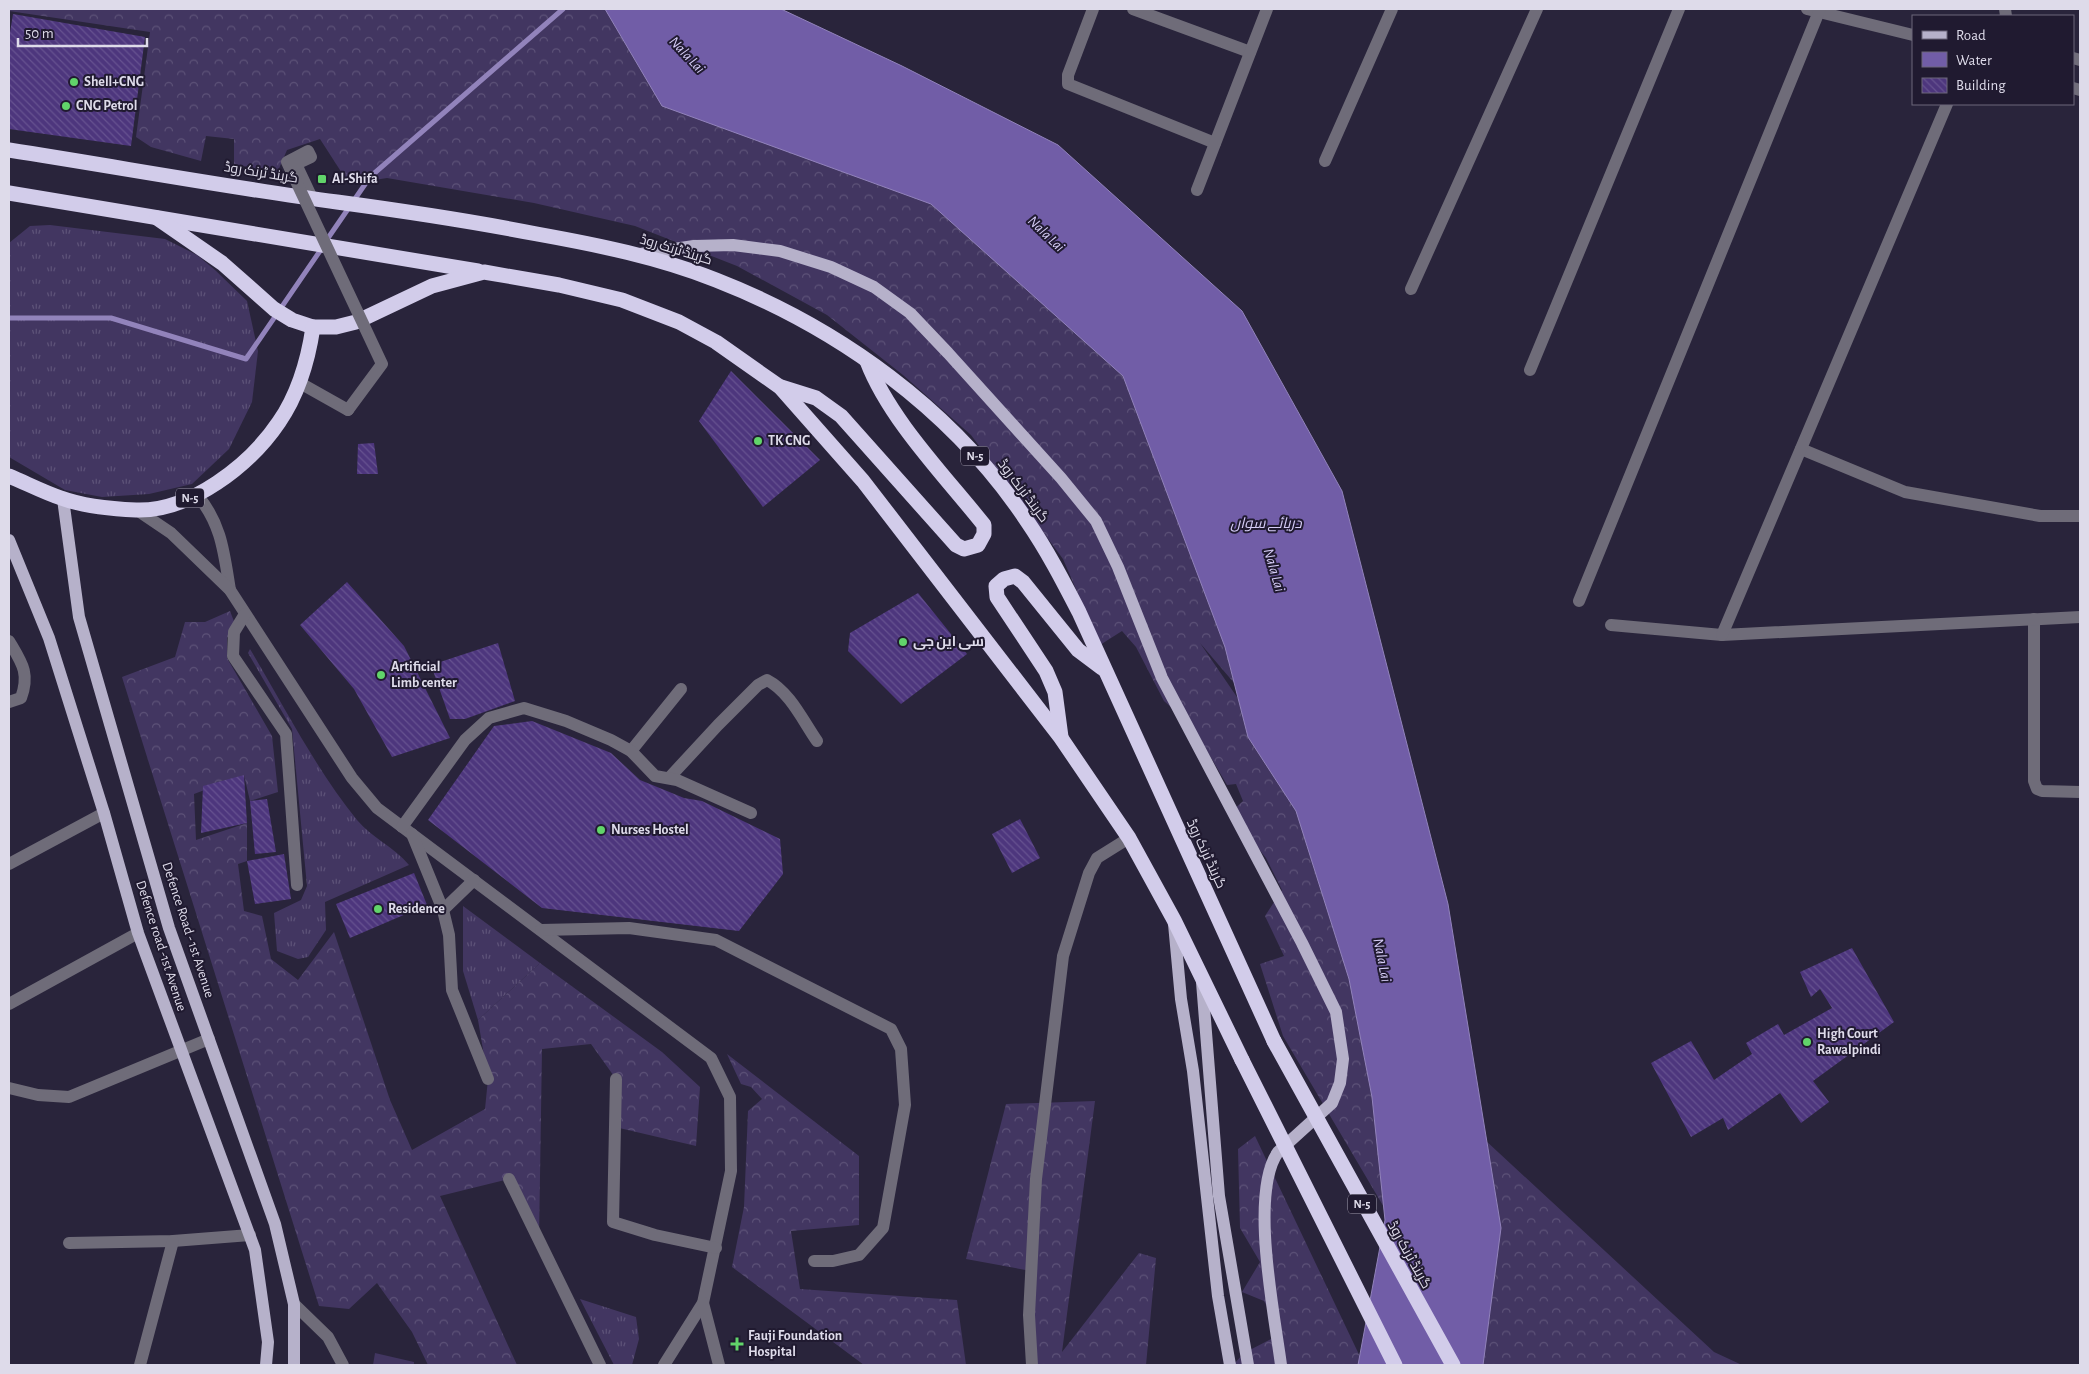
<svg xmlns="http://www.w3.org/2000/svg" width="2089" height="1374" font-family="'Alegreya Sans',Cairo,sans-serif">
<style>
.grass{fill:url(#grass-tufts)}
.forest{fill:url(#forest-crowns)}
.pitch{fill:#423661}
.water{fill:#715da7;stroke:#9283bb}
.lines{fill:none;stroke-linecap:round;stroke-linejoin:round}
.stream{stroke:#9283bb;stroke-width:5}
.building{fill:url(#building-back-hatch)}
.minor{stroke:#6f6c79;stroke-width:12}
.major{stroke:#b6b1ca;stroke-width:12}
.highway{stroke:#d2ccea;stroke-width:15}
.minor-bridge{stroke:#6f6c79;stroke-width:12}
.highway-bridge{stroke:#d2ccea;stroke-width:15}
.poi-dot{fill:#61d46a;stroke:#201a30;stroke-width:2}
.labels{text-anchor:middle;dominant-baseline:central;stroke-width:4;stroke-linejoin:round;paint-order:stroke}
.shield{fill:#201a30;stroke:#a5a1b2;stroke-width:1}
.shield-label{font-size:12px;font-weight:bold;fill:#dedbea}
.poi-label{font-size:14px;font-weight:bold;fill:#dedbea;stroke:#201a30;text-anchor:start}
.street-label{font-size:14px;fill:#dedbea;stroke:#201a30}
.water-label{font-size:15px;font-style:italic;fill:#d5ccf6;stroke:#201a30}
</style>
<defs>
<pattern id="grass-tufts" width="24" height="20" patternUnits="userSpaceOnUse" patternTransform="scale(1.25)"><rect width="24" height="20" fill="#423661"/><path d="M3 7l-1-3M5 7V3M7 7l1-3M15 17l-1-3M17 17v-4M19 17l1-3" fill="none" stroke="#5d5278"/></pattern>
<pattern id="forest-crowns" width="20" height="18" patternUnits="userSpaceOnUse" patternTransform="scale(1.25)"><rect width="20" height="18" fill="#423661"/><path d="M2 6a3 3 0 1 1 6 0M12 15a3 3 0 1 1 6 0" fill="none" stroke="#5d5278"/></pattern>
<pattern id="building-back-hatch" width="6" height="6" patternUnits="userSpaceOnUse" patternTransform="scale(1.25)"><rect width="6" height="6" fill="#4d367d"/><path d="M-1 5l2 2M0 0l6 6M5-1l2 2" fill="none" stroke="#665290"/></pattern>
</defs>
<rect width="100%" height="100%" fill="#29243b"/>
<g class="grass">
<path d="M 50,225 L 165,239 L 197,255 L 215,270 L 247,301 L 258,351 L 252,402 L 229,449 L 192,484 L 149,494 L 102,497 L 65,490 L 9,457 L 9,243 L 30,226 Z"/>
<path d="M 250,649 C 284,706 315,768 357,820 C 371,837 394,847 409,865 L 325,902 L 326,930 L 308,957 L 298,959 L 277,951 L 274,913 L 301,900 L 307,886 L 292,729 L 248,653 Z"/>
<path d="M 463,906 L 540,963 L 478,1020 L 463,971 Z"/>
<path d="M 580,1299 L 636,1317 L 639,1339 L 632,1365 L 614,1365 Z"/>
</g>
<g class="forest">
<path d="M 9,9 L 626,9 L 941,189 L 1160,378 L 1287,745 L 1200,643 L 1317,814 L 1376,1039 L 1714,1352 L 1742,1365 L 1477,1365 L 1283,1036 L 1260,964 L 1284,956 L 1265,916 L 1282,890 L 1266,858 L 1230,813 L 1243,801 L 1236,784 L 1227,785 L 1193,727 L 1164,701 L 1136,647 L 1122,631 L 1100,645 L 1063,559 L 971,435 L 903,375 L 827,315 L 737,266 L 635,226 L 534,203 L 387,178 L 349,184 L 320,139 L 287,150 L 277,173 L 234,164 L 234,139 L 206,136 L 201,161 L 151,147 L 136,137 L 150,32 L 9,11 Z"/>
<path d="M 230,611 L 235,624 L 227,638 L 227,658 L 272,736 L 278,792 L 250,801 L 244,775 L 194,794 L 196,840 L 247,823 L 247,861 L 238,864 L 244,911 L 262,916 L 271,959 L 298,980 L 334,932 L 390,1100 L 412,1150 L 485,1109 L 488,1079 L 478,1020 L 540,963 L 662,1052 L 700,1087 L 696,1146 L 615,1127 L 616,1079 L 591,1044 L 542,1049 L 539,1240 L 509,1179 L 440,1196 L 517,1365 L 428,1365 L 412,1332 L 377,1283 L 349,1309 L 319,1306 L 122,677 L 175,657 L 185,622 L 205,622 Z"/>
<path d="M 727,1054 L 859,1156 L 859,1225 L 791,1231 L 800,1289 L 957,1300 L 966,1365 L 864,1365 L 732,1267 L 744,1207 L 748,1111 L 762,1099 L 751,1087 L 741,1084 Z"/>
<path d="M 1095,1101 L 1062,1352 L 1139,1253 L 1156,1258 L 1146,1365 L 1037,1365 L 1031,1271 L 966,1259 L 1006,1104 Z"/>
<path d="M 1255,1136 L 1364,1365 L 1233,1365 L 1244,1353 L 1281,1334 L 1264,1301 L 1242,1292 L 1260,1262 L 1240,1228 L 1238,1149 Z"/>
</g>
<path class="pitch" d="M 375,1353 L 414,1362 L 414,1365 L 373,1365 Z"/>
<path class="water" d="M 605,9 L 781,9 L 902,66 L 1058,145 L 1242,311 L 1342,491 L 1448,904 L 1501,1228 L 1483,1365 L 1358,1365 L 1385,1220 L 1372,1097 L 1349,979 L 1296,811 L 1248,737 L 1225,647 L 1123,376 L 931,204 L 662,106 Z"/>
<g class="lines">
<g class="stream">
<path d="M 326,241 L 370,177 L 563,9"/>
<path d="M 9,318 L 111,318 L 246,359 L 322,248"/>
</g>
</g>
<g class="building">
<path d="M 13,14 L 145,37 L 131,146 L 9,129 L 9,39 Z"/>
<path d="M 731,371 L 820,460 L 763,507 L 699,421 Z"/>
<path d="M 374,443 L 378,474 L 357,474 L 358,444 Z"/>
<path d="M 347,582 L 404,646 L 450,738 L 392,757 L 354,689 L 300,625 Z"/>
<path d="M 918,593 L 967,654 L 901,704 L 848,651 L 850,633 Z"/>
<path d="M 498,643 L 515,701 L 465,719 L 450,719 L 431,665 Z"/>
<path d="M 532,721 L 611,753 L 640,780 L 684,798 L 702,801 L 780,839 L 783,874 L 739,931 L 542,908 L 428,820 L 494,726 Z"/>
<path d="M 244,775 L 247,823 L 201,833 L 203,786 Z"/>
<path d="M 267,799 L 276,852 L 255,854 L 250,801 Z"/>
<path d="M 1020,819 L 1040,858 L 1012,873 L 992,834 Z"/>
<path d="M 284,854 L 291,899 L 255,904 L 247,861 Z"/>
<path d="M 414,873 L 427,905 L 350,938 L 336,904 Z"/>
<path d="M 1852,948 L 1894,1022 L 1813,1081 L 1829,1102 L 1801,1123 L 1780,1093 L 1728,1130 L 1723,1118 L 1691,1137 L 1651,1063 L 1691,1041 L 1714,1080 L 1752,1054 L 1746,1043 L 1778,1024 L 1784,1035 L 1832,1008 L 1820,989 L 1811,997 L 1800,972 Z"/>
</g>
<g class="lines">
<g class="minor">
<path d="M 1093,9 L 1068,75 L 1068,84 L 1215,143"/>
<path d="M 1133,9 L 1250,52"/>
<path d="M 1807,9 L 1913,35"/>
<path d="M 2005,9 L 2006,16"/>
<path d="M 2073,58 L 2080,60"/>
<path d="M 2073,88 L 2080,90"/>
<path d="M 1325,161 L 1392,9"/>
<path d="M 296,164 L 312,198"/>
<path d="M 1197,190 L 1267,9"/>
<path d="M 1411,289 L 1537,9"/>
<path d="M 1530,370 L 1679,9"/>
<path d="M 300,383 L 348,410"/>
<path d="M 1801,449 L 1905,492 L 2040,516 L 2080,516"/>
<path d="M 198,496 C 222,525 224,554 230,590"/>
<path d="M 137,510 L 171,533 L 230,590 L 352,778 L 377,808 L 711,1058 L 730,1097 L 731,1171 L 703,1303 L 664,1365"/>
<path d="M 1579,601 L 1820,9"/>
<path d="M 245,614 L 234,632 L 233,656 L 286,734 L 297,885"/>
<path d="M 2034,619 L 2034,781 L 2037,789 L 2042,791 L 2080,792"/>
<path d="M 1611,625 L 1722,635 L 2080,617"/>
<path d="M 1722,635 L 1947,104"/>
<path d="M 9,641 C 22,663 30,673 21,698 L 9,702"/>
<path d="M 631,751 L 681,689"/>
<path d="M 669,778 L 718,725 L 758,685 L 767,680 C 790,692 803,721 817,741"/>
<path d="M 402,827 L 465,740 L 489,718 L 524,708 L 566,721 L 611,740 L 631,751 L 655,776 L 677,780 L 751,813"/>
<path d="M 412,834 L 443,910 L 449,935 L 452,990 L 488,1079"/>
<path d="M 9,864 L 104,813"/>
<path d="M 443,910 L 474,880"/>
<path d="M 541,930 L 629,928 L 716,940 L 891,1029 L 901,1049 L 905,1105 L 883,1228 L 859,1255 L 833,1261 L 814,1261"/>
<path d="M 9,1004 L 138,933"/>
<path d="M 616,1079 L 613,1222 L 655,1235 L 716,1248"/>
<path d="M 9,1088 L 38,1095 L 69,1097 L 209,1039"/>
<path d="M 509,1179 L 600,1365"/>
<path d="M 69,1243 L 173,1241 L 250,1235"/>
<path d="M 703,1303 L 719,1365"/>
<path d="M 294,1304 L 328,1337 L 343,1365"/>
<path d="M 140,1365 L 173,1241"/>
<path d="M 1032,1365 L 1029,1315 L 1036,1179 L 1063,956 L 1089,873 L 1097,858 L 1129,838"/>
</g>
<g class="major">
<path d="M 640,254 L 694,246 L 733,245 L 780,251 L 831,267 L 874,287 L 910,313 L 948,353 L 1061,478 L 1096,521 L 1118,567 L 1162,678 L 1302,943 L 1336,1012 L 1343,1059 L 1340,1083 L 1332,1103 L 1278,1152 C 1249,1193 1275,1317 1281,1365"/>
<path d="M 63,499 L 79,617 L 169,928 L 275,1224 L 294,1304 L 294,1365"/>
<path d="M 9,540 L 49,638 L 104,813 L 138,933 L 255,1250 L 268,1342 L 266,1365"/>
<path d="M 1174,924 L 1181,999 L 1193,1071 L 1218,1296 L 1230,1365"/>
<path d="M 1202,982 L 1219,1196 L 1248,1365"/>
</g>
<g class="highway">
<path d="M 9,150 C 118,167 227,187 337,202 C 404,211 471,221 537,234 C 598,245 658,257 716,280 C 839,328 953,410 1027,521 C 1047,550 1063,581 1079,612 L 1274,1041"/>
<path d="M 9,193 L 478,271"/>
<path d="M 157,218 L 222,263 L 274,309 L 292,320 L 313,327 L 336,327 L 356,322 L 432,286 L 484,272 L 559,285 L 622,300 L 679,322 L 716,342 L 780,387 L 863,481 L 1061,738 L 1129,838 L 1174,920 L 1242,1060"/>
<path d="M 781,387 L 816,398 L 841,416 L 956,545 L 964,549 L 978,545 L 984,534 L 984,525 C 945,476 889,419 867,361"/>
<path d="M 9,476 C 26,483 43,492 61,498 C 83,506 112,509 136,510 C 190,512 250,465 279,422 C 299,393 308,361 313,327"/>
<path d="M 1061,737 L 1055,692 L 1046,671 L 997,597 L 996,586 L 1004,579 L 1015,576 L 1023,582 L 1078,650 L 1102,668"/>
</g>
<path class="minor-bridge" d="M 296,164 L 311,157 L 308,151 L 287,162 L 382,364 L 348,410"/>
<g class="highway-bridge">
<path d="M 1274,1041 L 1453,1365"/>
<path d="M 1242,1060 L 1395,1365"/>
</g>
</g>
<g class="poi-dot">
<circle cx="74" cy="82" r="5"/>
<circle cx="66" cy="106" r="5"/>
<rect x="317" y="174" width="10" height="10" rx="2.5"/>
<circle cx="758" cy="441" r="5"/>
<circle cx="903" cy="642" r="5"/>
<circle cx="381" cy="675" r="5"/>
<circle cx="601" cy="830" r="5"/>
<circle cx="378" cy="909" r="5"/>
<circle cx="1807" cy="1042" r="5"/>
<path d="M734.5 1336.5h5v5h5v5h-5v5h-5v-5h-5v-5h5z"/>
</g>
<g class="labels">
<g class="shield">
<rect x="961" y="446.5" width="28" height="19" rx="4"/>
<rect x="176" y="488.5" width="28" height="19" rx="4"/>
<rect x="1348" y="1194.5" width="28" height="19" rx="4"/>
</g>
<g class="shield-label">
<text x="975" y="456">N-5</text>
<text x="190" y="498">N-5</text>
<text x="1362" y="1204">N-5</text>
</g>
<g class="poi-label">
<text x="84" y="82">Shell+CNG</text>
<text x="76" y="106">CNG Petrol</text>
<text x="332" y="179">Al-Shifa</text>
<text x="768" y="441">TK CNG</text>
<text x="913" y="642">سی این جی</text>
<text x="391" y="667">Artificial<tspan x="391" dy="16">Limb center</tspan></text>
<text x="611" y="830">Nurses Hostel</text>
<text x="388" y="909">Residence</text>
<text x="1817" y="1034">High Court<tspan x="1817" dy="16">Rawalpindi</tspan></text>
<text x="748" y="1336">Fauji Foundation<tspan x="748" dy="16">Hospital</tspan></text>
</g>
<g class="street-label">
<text transform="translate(261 173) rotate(9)">گرینڈ ٹرنک روڈ</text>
<text transform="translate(676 250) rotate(17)">گرینڈ ٹرنک روڈ</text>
<text transform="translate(1023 491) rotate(53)">گرینڈ ٹرنک روڈ</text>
<text transform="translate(1206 854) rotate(65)">گرینڈ ٹرنک روڈ</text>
<text transform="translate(188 930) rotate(72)">Defence Road - 1st Avenue</text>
<text transform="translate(161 946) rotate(72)">Defence road -1st Avenue</text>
<text transform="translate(1409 1255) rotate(61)">گرینڈ ٹرنک روڈ</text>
</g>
<g class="water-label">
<text transform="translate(687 55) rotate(47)">Nala Lai</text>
<text transform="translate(1046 234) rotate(44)">Nala Lai</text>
<text x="1266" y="523">دریائے سواں</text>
<text transform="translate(1274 570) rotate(74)">Nala Lai</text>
<text transform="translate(1382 960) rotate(79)">Nala Lai</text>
</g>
</g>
<rect width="2089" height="1374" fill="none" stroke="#dedbea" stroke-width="20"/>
<rect x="1912" y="15" width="162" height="90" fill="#201a30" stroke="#6c677a"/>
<rect x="1922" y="31" width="25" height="8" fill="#b6b1ca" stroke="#6c677a"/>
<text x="1956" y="40" font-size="15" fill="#dedbea">Road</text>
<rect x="1922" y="52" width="25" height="15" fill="#715da7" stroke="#6c677a"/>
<text x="1956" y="65" font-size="15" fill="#dedbea">Water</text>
<rect x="1922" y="78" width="25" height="15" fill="url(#building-back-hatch)" stroke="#6c677a"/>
<text x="1956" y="90" font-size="15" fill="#dedbea">Building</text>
<path d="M18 38v8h129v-8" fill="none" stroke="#dedbea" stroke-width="2.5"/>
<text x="25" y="38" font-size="15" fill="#dedbea" stroke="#201a30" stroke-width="4" paint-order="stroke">50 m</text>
</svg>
